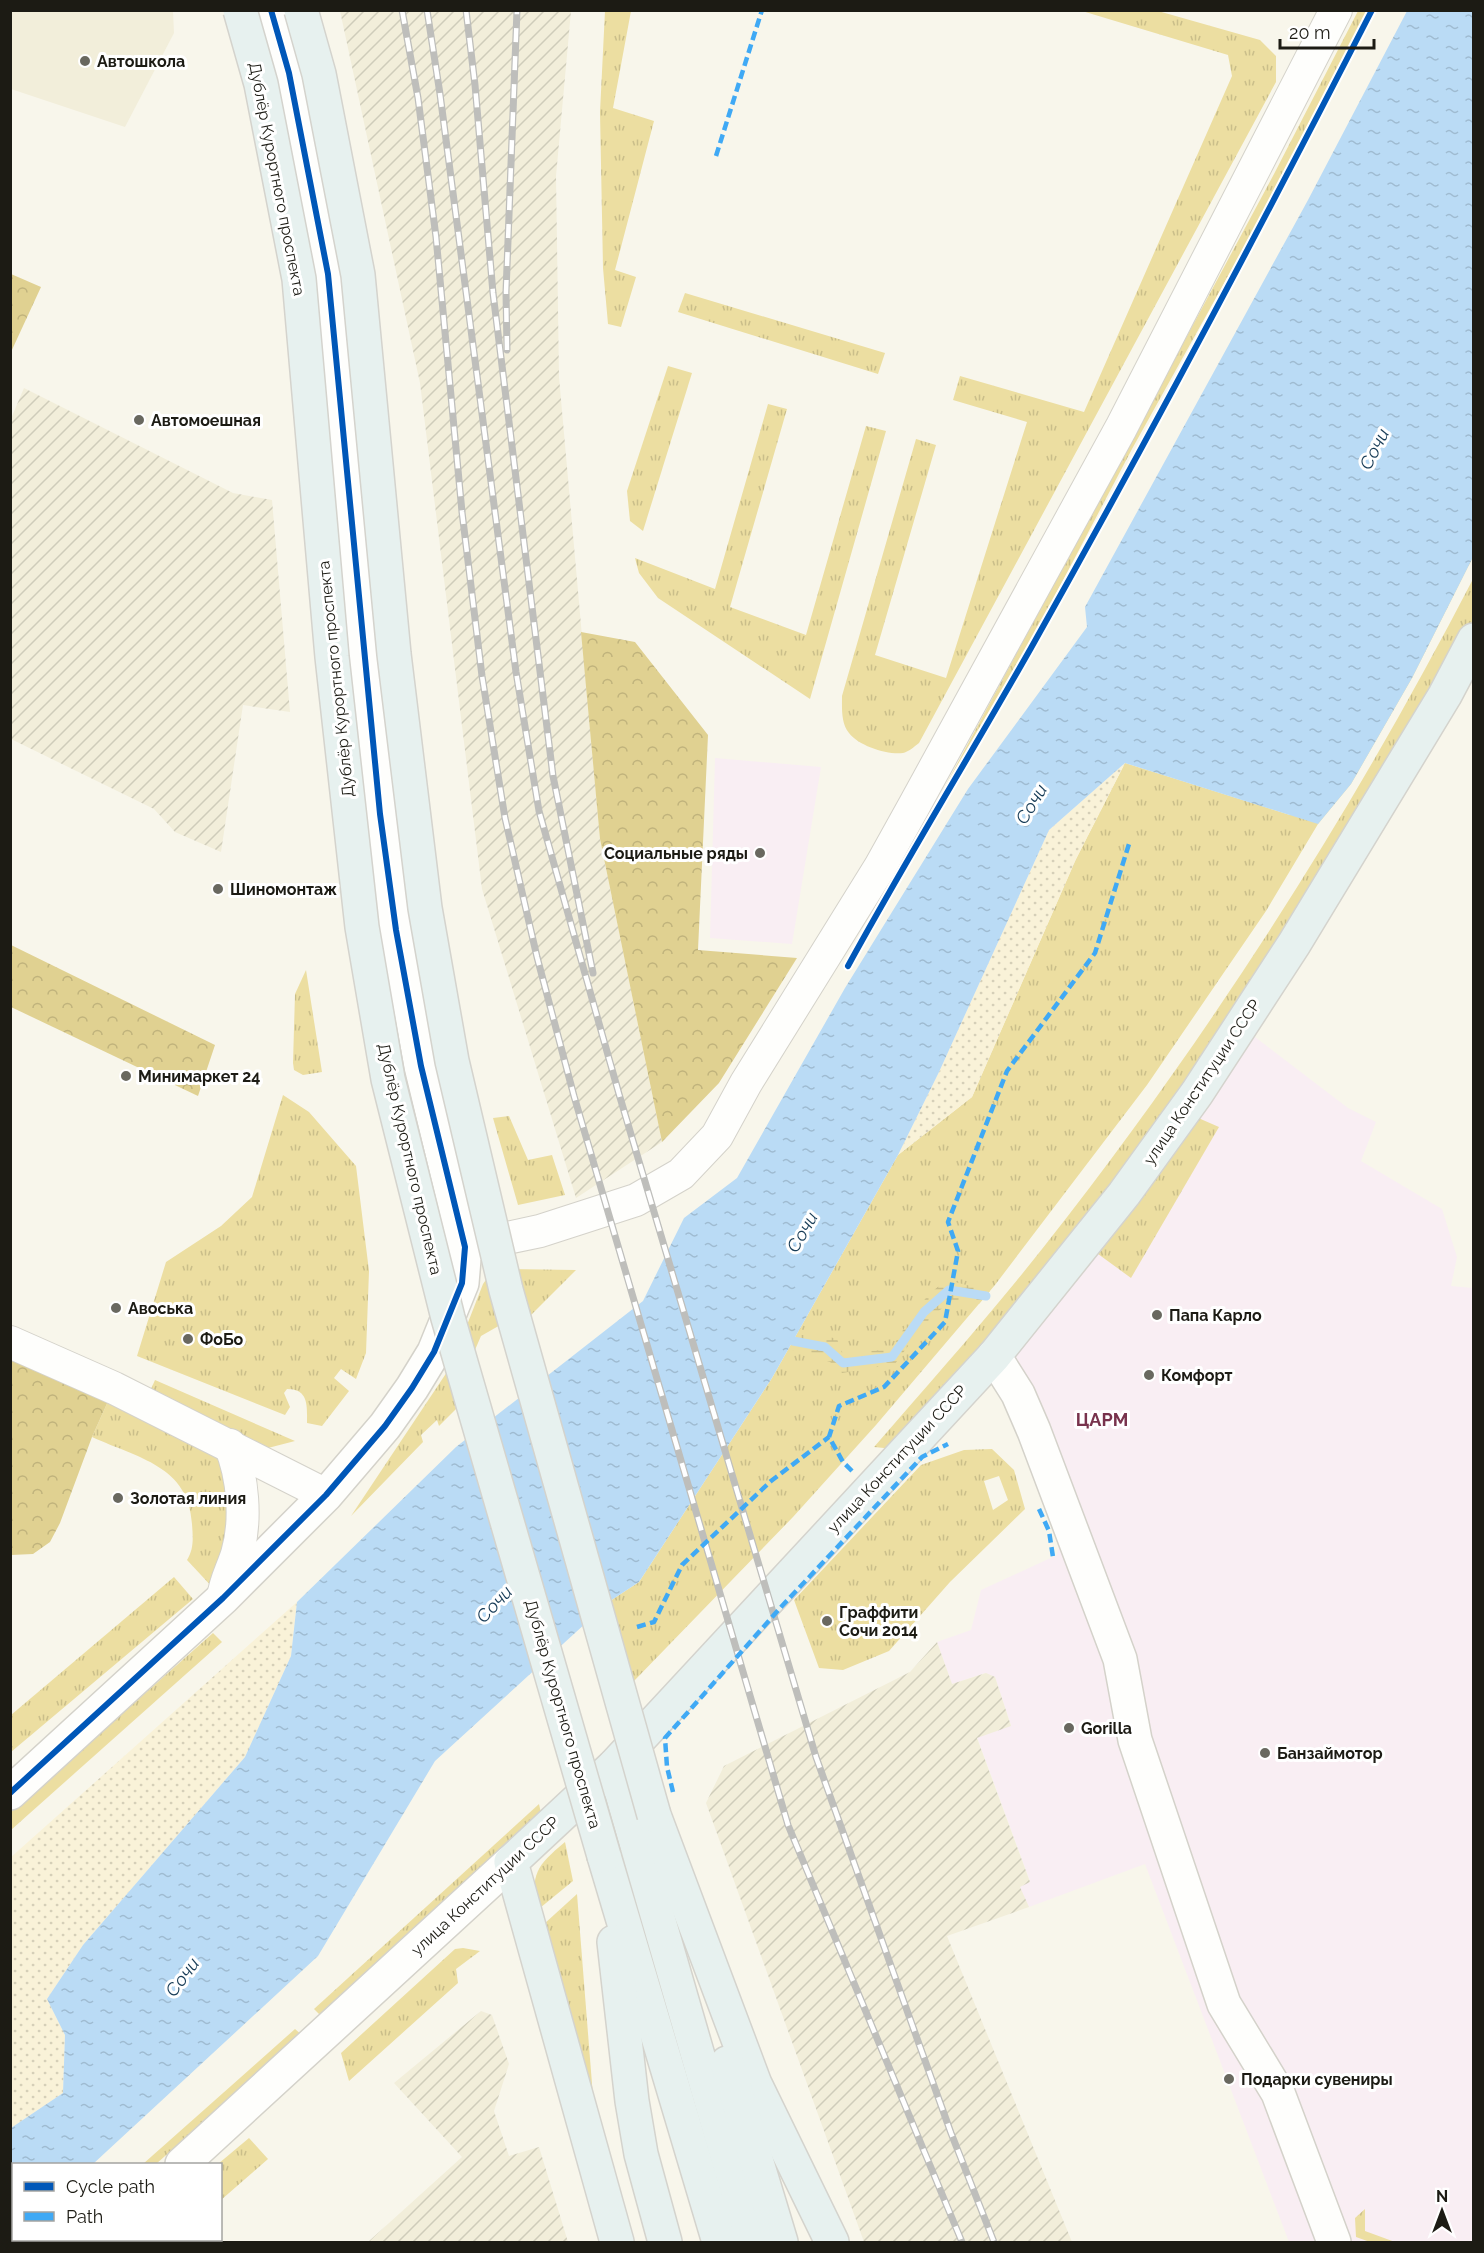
<svg xmlns="http://www.w3.org/2000/svg" width="1484" height="2253" font-family="Raleway,sans-serif">
<style>
.commercial{fill:#f9eef3}
.industrial{fill:url(#industrial-furrows)}
.built{fill:#f2eeda}
.grass{fill:url(#grass-tufts);fill-rule:evenodd}
.forest{fill:url(#forest-crowns)}
.wetland{fill:url(#wetland-marsh)}
.sand{fill:url(#sand-dots)}
.water{fill:url(#water-ripples)}
.lines{fill:none;stroke-linecap:round;stroke-linejoin:round}
.stream{stroke:#badbf5;stroke-width:9}
.street-casing{stroke:#d4d2ca;stroke-width:34}
.secondary-casing{stroke:#d4d2ca;stroke-width:36}
.primary-casing{stroke:#d4d3cd;stroke-width:36}
.street{stroke:#fefefc;stroke-width:32}
.secondary{stroke:#fefefc;stroke-width:33}
.primary{stroke:#e7f1ef;stroke-width:33}
.rail-casing{stroke:#bebebb;stroke-width:7}
.rail{stroke:#fff;stroke-width:4.5;stroke-dasharray:14;stroke-linecap:butt}
.primary-bridge-casing{stroke:#d4d3cd;stroke-width:36;stroke-linecap:butt}
.primary-bridge{stroke:#e7f1ef;stroke-width:33}
.quiet{stroke:#3fa9f5;stroke-width:4.5;stroke-dasharray:9 4.5;stroke-linecap:butt}
.cycleway-casing{stroke:#fff;stroke-width:10}
.cycleway{stroke:#0057b8;stroke-width:6}
.poi-dot{fill:#69685f;stroke:#fff;stroke-width:2}
.labels{text-anchor:middle;dominant-baseline:central;stroke-width:6;stroke-linejoin:round;paint-order:stroke}
.poi-label{font-size:16px;font-weight:bold;fill:#1c1b14;stroke:#fff;text-anchor:start}
.street-label{font-size:16px;fill:#1c1b14;stroke:#fff}
.water-label{font-size:18px;font-style:italic;fill:#163b56;stroke:#fff}
.neighbourhood-label{font-size:18px;font-weight:bold;fill:#78334d;stroke:#fff}
</style>
<defs>
<pattern id="industrial-furrows" width="10" height="10" patternUnits="userSpaceOnUse" patternTransform="scale(1.5)"><rect width="10" height="10" fill="#f2eeda"/><path d="M-1 1l2-2M0 10L10 0M9 11l2-2" fill="none" stroke="#cfccba"/></pattern>
<pattern id="grass-tufts" width="24" height="20" patternUnits="userSpaceOnUse" patternTransform="scale(1.5)"><rect width="24" height="20" fill="#ecdea1"/><path d="M3 7l-1-3M5 7V3M7 7l1-3M15 17l-1-3M17 17v-4M19 17l1-3" fill="none" stroke="#cabe8a"/></pattern>
<pattern id="forest-crowns" width="20" height="18" patternUnits="userSpaceOnUse" patternTransform="scale(1.5)"><rect width="20" height="18" fill="#e0d191"/><path d="M2 6a3 3 0 1 1 6 0M12 15a3 3 0 1 1 6 0" fill="none" stroke="#c0b37c"/></pattern>
<pattern id="wetland-marsh" width="20" height="14" patternUnits="userSpaceOnUse" patternTransform="scale(1.5)"><rect width="20" height="14" fill="#ecdea1"/><path d="M1 5h8M5 5V1M11 12h8M15 12V8" fill="none" stroke="#cabe8a"/></pattern>
<pattern id="sand-dots" width="8" height="8" patternUnits="userSpaceOnUse" patternTransform="scale(1.5)"><rect width="8" height="8" fill="#f9f2d8"/><path d="M2 2h.1M6 6h.1" fill="none" stroke="#d5cfb8" stroke-width="1.8" stroke-linecap="round"/></pattern>
<pattern id="water-ripples" width="26" height="14" patternUnits="userSpaceOnUse" patternTransform="scale(1.5)"><rect width="26" height="14" fill="#badbf5"/><path d="M2 4q2-2 4 0t4 0M15 11q2-2 4 0t4 0" fill="none" stroke="#9fbbd1"/></pattern>
</defs>
<rect width="100%" height="100%" fill="#f8f6eb"/>
<g class="commercial">
<path d="M 715,758 L 821,767 L 792,944 L 710,938 Z"/>
<path d="M 1255,1037 L 1348,1108 L 1376,1122 L 1361,1161 L 1442,1209 L 1457,1257 L 1451,1286 L 1473,1288 L 1473,2242 L 1289,2242 L 1145,1864 L 1029,1907 L 1019,1886 L 1030,1881 L 977,1737 L 1011,1725 L 995,1677 L 985,1673 L 952,1684 L 937,1642 L 971,1630 L 981,1590 L 1057,1555 L 1060,1537 L 990,1371 Z"/>
</g>
<g class="industrial">
<path d="M 340,11 L 571,11 L 556,176 L 559,377 L 600,839 L 662,1142 L 576,1198 L 482,889 L 420,383 Z"/>
<path d="M 24,388 L 233,493 L 272,500 L 290,712 L 243,705 L 221,852 L 175,832 L 154,809 L 11,739 L 10,421 Z"/>
<path d="M 937,1642 L 952,1684 L 986,1673 L 995,1677 L 1011,1726 L 977,1738 L 1030,1882 L 1020,1887 L 1029,1907 L 947,1936 L 1072,2242 L 864,2242 L 706,1803 L 724,1766 L 910,1672 Z"/>
<path d="M 481,2011 L 492,2015 L 509,2064 L 494,2111 L 509,2156 L 539,2147 L 568,2242 L 368,2242 L 462,2157 L 394,2083 Z"/>
</g>
<path class="built" d="M 11,10 L 173,11 L 174,33 L 125,127 L 11,89 Z"/>
<g class="grass">
<path d="M 605,11 L 631,11 L 613,108 L 654,121 L 615,270 L 636,277 L 621,327 L 608,324 L 603,268 L 600,112 Z"/>
<path d="M 1082,11 L 1158,11 L 1260,40 L 1276,56 L 1276,82 L 919,743 C 914,747 908,752 903,753 C 887,755 859,746 849,733 C 841,723 842,709 842,696 L 916,439 L 936,445 L 875,655 L 946,678 L 1027,422 L 953,400 L 960,376 L 1084,412 L 1232,76 L 1228,55 Z"/>
<path d="M 1358,11 L 1372,11 L 1342,71 L 1132,449 L 1019,664 L 927,820 L 1274,174 Z"/>
<path d="M 685,293 L 885,353 L 878,374 L 678,312 Z"/>
<path d="M 668,366 L 692,373 L 643,531 L 630,521 L 627,491 Z"/>
<path d="M 768,404 L 787,409 L 730,607 L 806,635 L 866,426 L 886,431 L 810,699 L 658,598 L 639,573 L 635,558 L 715,589 Z"/>
<path d="M 1473,557 L 1412,678 L 1351,784 L 1318,824 L 1266,911 L 1147,1085 L 995,1285 L 876,1425 L 793,1517 L 634,1681 L 610,1601 L 639,1582 L 772,1378 L 898,1155 L 972,1097 L 1076,859 L 1125,763 L 1290,815 Z"/>
<path d="M 1473,579 L 1473,640 L 1197,1093 L 904,1450 L 874,1447 C 932,1380 991,1314 1046,1244 C 1209,1037 1352,813 1473,579 Z"/>
<path d="M 306,970 L 322,1072 L 303,1075 L 294,1070 L 293,1063 L 295,994 Z"/>
<path d="M 283,1095 L 309,1112 L 356,1166 L 369,1271 L 366,1353 L 356,1379 L 341,1369 L 334,1378 L 349,1391 L 322,1426 L 307,1423 C 307,1406 309,1389 287,1389 L 284,1393 L 290,1407 L 285,1415 L 137,1356 L 166,1262 L 221,1226 L 252,1197 Z"/>
<path d="M 509,1116 L 528,1160 L 552,1155 L 565,1195 L 518,1205 L 493,1118 Z"/>
<path d="M 1196,1117 L 1219,1127 L 1131,1278 L 1094,1251 Z"/>
<path d="M 507,1269 L 576,1270 L 522,1324 L 502,1324 L 481,1336 L 468,1366 L 457,1408 L 439,1426 L 437,1420 L 421,1435 L 423,1442 L 351,1516 L 451,1366 L 483,1284 L 488,1277 Z"/>
<path d="M 155,1380 L 295,1441 L 268,1448 L 257,1446 L 147,1398 Z"/>
<path d="M 114,1388 L 226,1443 L 240,1484 L 214,1589 L 187,1560 C 194,1549 193,1538 192,1524 C 189,1466 138,1458 92,1437 Z"/>
<path d="M 992,1449 L 1014,1470 L 1025,1509 L 950,1582 L 889,1651 L 843,1670 L 819,1668 L 794,1600 L 921,1465 L 964,1450 ZM 999,1476 L 1008,1500 L 993,1510 L 984,1481 Z"/>
<path d="M 174,1577 L 193,1599 L 11,1752 L 11,1715 Z"/>
<path d="M 213,1633 L 222,1642 L 11,1830 L 10,1813 Z"/>
<path d="M 539,1804 L 542,1818 L 322,2017 L 314,2009 Z"/>
<path d="M 565,1842 L 573,1881 L 535,1912 C 532,1873 535,1867 565,1842 Z"/>
<path d="M 577,1894 L 594,2109 L 544,1924 Z"/>
<path d="M 463,1948 L 480,1951 L 456,1969 L 458,1983 L 349,2081 L 341,2053 L 455,1949 Z"/>
<path d="M 295,2029 L 302,2035 L 156,2164 L 143,2164 Z"/>
<path d="M 249,2138 L 268,2159 L 221,2200 L 218,2164 Z"/>
<path d="M 1365,2209 L 1365,2231 L 1395,2242 L 1370,2242 L 1356,2237 L 1355,2218 Z"/>
</g>
<g class="forest">
<path d="M 11,274 L 41,287 L 11,352 Z"/>
<path d="M 581,632 L 635,642 L 708,735 L 698,950 L 797,958 L 719,1083 L 662,1142 L 600,839 Z"/>
<path d="M 11,945 L 215,1045 L 198,1096 L 11,1007 Z"/>
<path d="M 10,1342 L 114,1388 L 92,1437 L 60,1523 L 50,1542 L 33,1554 L 11,1555 Z"/>
</g>
<path class="wetland" d="M 951,1281 L 990,1291 L 979,1304 C 971,1304 962,1301 955,1302 C 934,1306 908,1347 895,1364 L 842,1373 L 830,1362 L 789,1349 L 800,1329 L 837,1339 L 843,1354 L 891,1349 C 904,1330 928,1284 951,1281 Z"/>
<g class="sand">
<path d="M 1125,763 L 1076,859 L 972,1097 L 898,1155 L 939,1072 L 1049,830 Z"/>
<path d="M 297,1602 L 291,1656 L 245,1757 L 83,1945 L 47,1999 L 65,2035 L 63,2093 L 11,2128 L 10,1858 Z"/>
</g>
<path class="water" d="M 1407,11 L 1473,11 L 1473,557 L 1412,678 L 1351,784 L 1318,824 L 1125,763 L 1049,830 L 939,1072 L 898,1155 L 772,1378 L 639,1582 L 610,1601 L 435,1761 L 318,1956 L 93,2164 L 14,2164 L 14,2238 L 11,2241 L 11,2128 L 63,2093 L 65,2035 L 47,1999 L 83,1945 L 245,1757 L 291,1656 L 297,1602 L 456,1447 L 643,1301 L 684,1218 L 737,1178 L 845,988 L 968,789 L 1087,627 L 1085,607 L 1308,200 Z"/>
<g class="lines">
<path class="stream" d="M 793,1341 L 825,1347 L 843,1363 L 892,1357 L 924,1312 L 949,1290 L 986,1296"/>
<g class="street-casing">
<g id="street">
<path d="M 469,1246 L 540,1231 L 636,1200 L 681,1174 L 717,1136 L 746,1083 L 880,867 L 915,804 L 1121,428 L 1336,10"/>
<path d="M 10,1342 L 114,1388 L 326,1495"/>
<path d="M 223,1598 C 225,1581 232,1570 237,1554 C 247,1521 243,1476 230,1445"/>
</g>
</g>
<g class="secondary-casing">
<g id="secondary">
<path d="M 994,1356 L 1018,1394 L 1034,1431 L 1120,1659 L 1135,1740 L 1224,2004 L 1278,2093 L 1334,2242"/>
<path d="M 10,1793 L 223,1598 L 326,1495 L 385,1426 L 412,1388 L 434,1352 L 462,1283 L 465,1247 L 421,1066 L 396,930 L 380,814 L 328,274 L 289,73 L 271,10"/>
<path d="M 182,2164 L 511,1862"/>
<path d="M 96,2242 L 99,2240"/>
</g>
</g>
<g class="primary-casing">
<g id="primary">
<path d="M 614,1766 L 752,2242"/>
<path d="M 654,1815 L 755,2084 L 832,2242"/>
<path d="M 604,1856 L 719,2242"/>
<path d="M 614,1942 L 632,2101 L 641,2154 L 665,2242"/>
<path d="M 727,2063 L 781,2242"/>
<path d="M 617,2242 L 511,1862 L 614,1766 L 994,1356 L 1124,1194 L 1197,1093 L 1294,944 L 1445,695 L 1474,640"/>
</g>
</g>
<use href="#street" class="street"/>
<use href="#secondary" class="secondary"/>
<use href="#primary" class="primary"/>
<g class="rail-casing">
<g id="rail">
<path d="M 402,10 L 418,98 L 436,237 L 462,512 L 482,676 L 505,818 L 537,957 L 574,1096 L 788,1825 L 962,2242"/>
<path d="M 427,10 L 440,94 L 516,672 L 539,811 L 619,1094 L 816,1757 L 951,2133 L 994,2242"/>
<path d="M 466,10 L 475,85 L 493,293 L 553,776 L 593,973"/>
<path d="M 507,350 L 506,292 L 517,10"/>
</g>
</g>
<use href="#rail" class="rail"/>
<g class="primary-bridge-casing">
<g id="primary-bridge">
<path d="M 240,10 L 261,84 L 299,279 L 332,657 L 362,927 L 388,1079 L 448,1318 L 604,1856"/>
<path d="M 301,10 L 319,74 L 358,275 L 394,654 L 425,908 L 452,1061 L 506,1290 L 654,1815"/>
</g>
</g>
<use href="#primary-bridge" class="primary-bridge"/>
<g class="quiet">
<path d="M 716,156 L 762,10"/>
<path d="M 852,1471 L 843,1462 L 829,1437 L 839,1406 L 884,1387 L 945,1322 L 958,1251 L 948,1222 L 1007,1071 L 1095,953 L 1129,844"/>
<path d="M 1039,1509 L 1049,1531 L 1053,1557"/>
<path d="M 637,1627 L 654,1622 L 682,1565 L 771,1481 L 829,1437"/>
<path d="M 673,1792 L 667,1767 L 665,1738 L 782,1606 L 922,1457 L 948,1444"/>
</g>
<g class="cycleway-casing">
<g id="cycleway">
<path d="M 848,966 C 907,858 971,754 1031,648 C 1149,438 1262,225 1372,10"/>
<path d="M 10,1793 L 223,1598 L 326,1495 L 385,1426 L 412,1388 L 434,1352 L 462,1283 L 465,1247 L 421,1066 L 396,930 L 380,814 L 328,274 L 289,73 L 271,10"/>
</g>
</g>
<use href="#cycleway" class="cycleway"/>
</g>
<g class="poi-dot">
<circle cx="85" cy="61" r="6"/>
<circle cx="139" cy="420" r="6"/>
<circle cx="760" cy="853" r="6"/>
<circle cx="218" cy="889" r="6"/>
<circle cx="126" cy="1076" r="6"/>
<circle cx="116" cy="1308" r="6"/>
<circle cx="1157" cy="1315" r="6"/>
<circle cx="188" cy="1339" r="6"/>
<circle cx="1149" cy="1375" r="6"/>
<circle cx="118" cy="1498" r="6"/>
<circle cx="827" cy="1621" r="6"/>
<circle cx="1069" cy="1728" r="6"/>
<circle cx="1265" cy="1753" r="6"/>
<circle cx="1229" cy="2079" r="6"/>
</g>
<g class="labels">
<g class="poi-label">
<text x="97" y="61">Автошкола</text>
<text x="151" y="420">Автомоешная</text>
<text x="748" y="853" text-anchor="end">Социальные ряды</text>
<text x="230" y="889">Шиномонтаж</text>
<text x="138" y="1076">Минимаркет 24</text>
<text x="128" y="1308">Авоська</text>
<text x="1169" y="1315">Папа Карло</text>
<text x="200" y="1339">ФоБо</text>
<text x="1161" y="1375">Комфорт</text>
<text x="130" y="1498">Золотая линия</text>
<text x="839" y="1612">Граффити<tspan x="839" dy="18">Сочи 2014</tspan></text>
<text x="1081" y="1728">Gorilla</text>
<text x="1277" y="1753">Банзаймотор</text>
<text x="1241" y="2079">Подарки сувениры</text>
</g>
<g class="street-label">
<text transform="translate(277 179) rotate(79)">Дублёр Курортного проспекта</text>
<text transform="translate(336 679) rotate(-96)">Дублёр Курортного проспекта</text>
<text transform="translate(1202 1082) rotate(-56)">улица Конституции СССР</text>
<text transform="translate(410 1159) rotate(77)">Дублёр Курортного проспекта</text>
<text transform="translate(897 1459) rotate(-47)">улица Конституции СССР</text>
<text transform="translate(563 1714) rotate(74)">Дублёр Курортного проспекта</text>
<text transform="translate(485 1886) rotate(-43)">улица Конституции СССР</text>
</g>
<g class="water-label">
<text transform="translate(1374 449) rotate(-63)">Сочи</text>
<text transform="translate(1031 804) rotate(-59)">Сочи</text>
<text transform="translate(802 1232) rotate(-60)">Сочи</text>
<text transform="translate(494 1604) rotate(-47)">Сочи</text>
<text transform="translate(182 1977) rotate(-53)">Сочи</text>
</g>
<g class="neighbourhood-label">
<text x="1102" y="1419">ЦАРМ</text>
</g>
</g>
<rect width="1484" height="2253" fill="none" stroke="#1c1b14" stroke-width="24"/>
<rect x="12" y="2163" width="210" height="78" fill="#ffffff" stroke="#a4a4a1" stroke-width="1.5"/>
<rect x="24" y="2182" width="30" height="9" fill="#0057b8" stroke="#a4a4a1" stroke-width="1.5"/>
<text x="66" y="2193" font-size="18" fill="#1c1b14">Cycle path</text>
<rect x="24" y="2212" width="30" height="9" fill="#3fa9f5" stroke="#a4a4a1" stroke-width="1.5"/>
<text x="66" y="2223" font-size="18" fill="#1c1b14">Path</text>
<g transform="translate(1442 2211)" stroke="#ffffff" stroke-width="4.5" paint-order="stroke">
<path d="M0-4.5L10 22L0 15L-10 22Z" fill="#1c1b14"/>
<text y="-9" font-size="16" font-weight="bold" text-anchor="middle" fill="#1c1b14">N</text>
</g>
<path d="M1280 39v9h94v-9" fill="none" stroke="#1c1b14" stroke-width="3"/>
<text x="1289" y="39" font-size="18" fill="#1c1b14" stroke="#ffffff" stroke-width="4.5" paint-order="stroke">20 m</text>
</svg>
